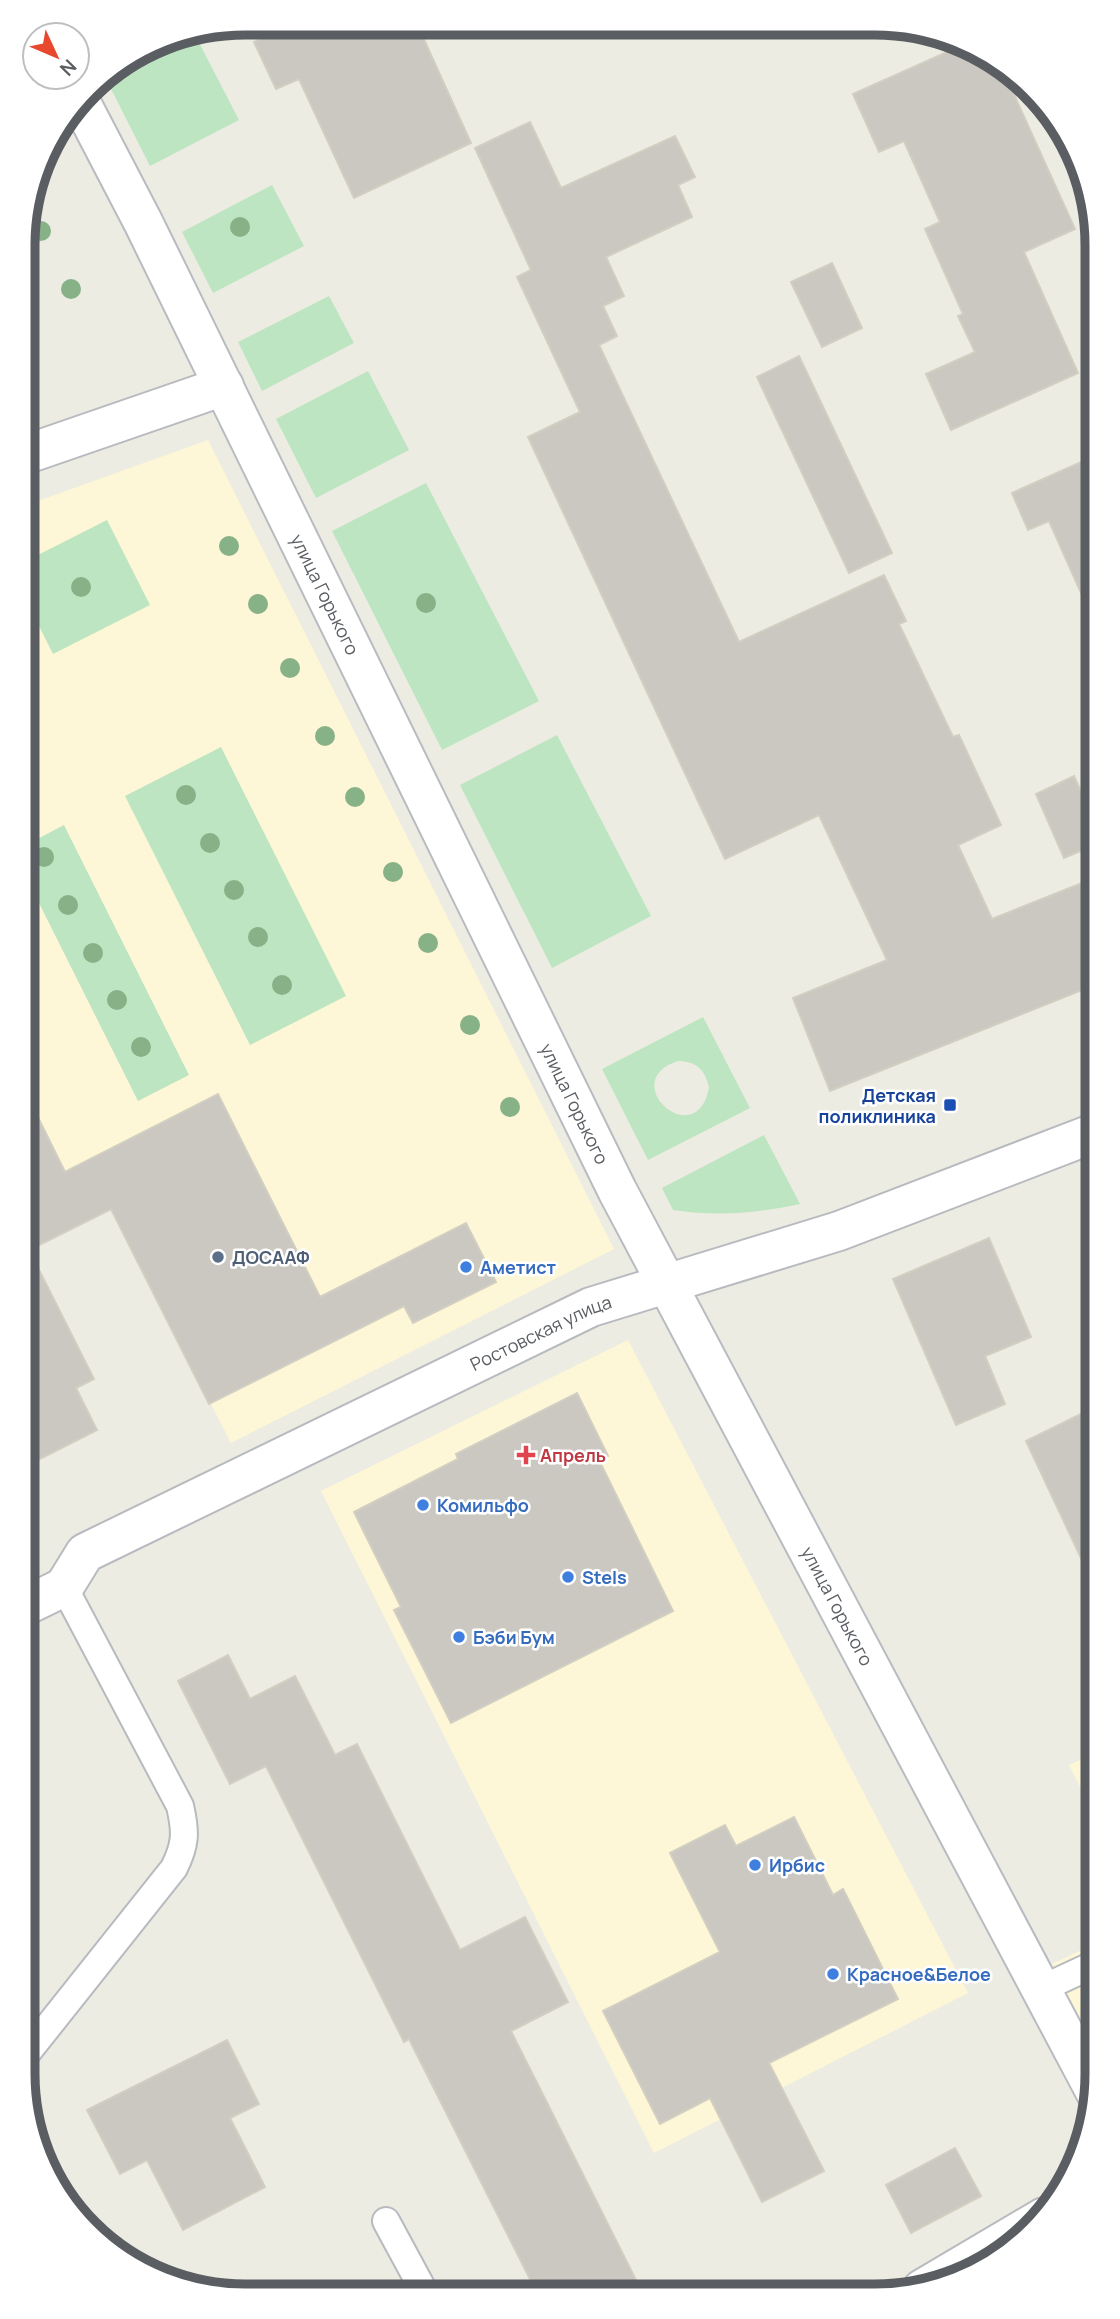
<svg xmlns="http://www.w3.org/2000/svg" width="1120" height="2319" font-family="Manrope,sans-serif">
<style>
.commercial{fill:#fdf7d7}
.green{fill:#bee5c1;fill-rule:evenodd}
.building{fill:#cac8c1;stroke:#d2cec1;stroke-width:2}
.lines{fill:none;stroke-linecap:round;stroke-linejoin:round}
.service-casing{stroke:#b7babf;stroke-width:30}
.minor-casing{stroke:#b7babf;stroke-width:42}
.tertiary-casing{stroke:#b7babf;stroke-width:42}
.secondary-casing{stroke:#b8bbc1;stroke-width:42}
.service{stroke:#fff;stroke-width:26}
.minor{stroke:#fff;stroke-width:38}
.tertiary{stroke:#fff;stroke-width:38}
.secondary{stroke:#fff;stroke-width:38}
.tree{fill:#87b187}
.transit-dot{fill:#1a4fb4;stroke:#fff;stroke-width:2.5}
.service-dot{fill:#5c6f8a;stroke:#fff;stroke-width:2.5}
.shop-dot{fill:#3f7fe0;stroke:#fff;stroke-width:2.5}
.health-dot{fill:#e0444e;stroke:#fff;stroke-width:2.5}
.labels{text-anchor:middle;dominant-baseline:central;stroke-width:5;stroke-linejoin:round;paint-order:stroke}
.street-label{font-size:18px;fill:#5a5e63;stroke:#fff}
.transit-label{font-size:18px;font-weight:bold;fill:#164399;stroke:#fff;text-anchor:end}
.service-label{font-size:18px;font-weight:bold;fill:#4e5e75;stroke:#fff;text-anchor:start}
.shop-label{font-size:18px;font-weight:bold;fill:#366cbe;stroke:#fff;text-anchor:start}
.health-label{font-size:18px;font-weight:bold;fill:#be3a42;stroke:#fff;text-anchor:start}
.rim{fill:none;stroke:#5a5e63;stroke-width:9}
</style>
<rect width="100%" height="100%" fill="#edece2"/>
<g class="commercial">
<path d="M 208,440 L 614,1249 L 231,1443 L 111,1209 L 63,1233 L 39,1185 L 24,1192 L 24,506 Z"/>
<path d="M 628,1340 L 968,1993 L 654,2153 L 321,1491 Z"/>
<path d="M 1097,1752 L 1097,1820 L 1069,1765 Z"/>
<path d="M 1097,1943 L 1097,2053 L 1050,1965 Z"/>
</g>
<g class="green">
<path d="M 194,33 L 239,120 L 150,166 L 104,75 L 168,38 Z"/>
<path d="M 272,185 L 304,246 L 213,293 L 182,232 Z"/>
<path d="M 329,296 L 354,343 L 262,391 L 238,342 Z"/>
<path d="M 368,371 L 409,450 L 316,498 L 276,419 Z"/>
<path d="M 426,483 L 539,701 L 442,750 L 332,531 Z"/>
<path d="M 107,520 L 150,605 L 53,654 L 24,596 L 24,562 Z"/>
<path d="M 557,735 L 651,916 L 552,968 L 460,785 Z"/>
<path d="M 221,747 L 346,996 L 250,1045 L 125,796 Z"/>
<path d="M 64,825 L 189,1075 L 138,1101 L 24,873 L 24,846 Z"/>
<path d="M 703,1017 L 750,1108 L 648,1160 L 602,1069 ZM 678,1061 C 696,1061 705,1070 709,1087 C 697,1155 615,1081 678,1061 Z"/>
<path d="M 764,1135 L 800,1204 C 757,1213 717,1217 673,1210 L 662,1188 Z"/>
</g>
<g class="building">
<path d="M 296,23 L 417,24 L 471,143 L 354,198 L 299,79 L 276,89 L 254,42 Z"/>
<path d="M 958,47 L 1002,68 L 1075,229 L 1024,252 L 1078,373 L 951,430 L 926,374 L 975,352 L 958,316 L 963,314 L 925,229 L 940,222 L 904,141 L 879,152 L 853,94 Z"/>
<path d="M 530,122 L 561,188 L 675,136 L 695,177 L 678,185 L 692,217 L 606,257 L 624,296 L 603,306 L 617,336 L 599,345 L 739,642 L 884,575 L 906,621 L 899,624 L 953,737 L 959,735 L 1001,825 L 958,845 L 992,919 L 1097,877 L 1097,984 L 830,1091 L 793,998 L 887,960 L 819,815 L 725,859 L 528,437 L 580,412 L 517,277 L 531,270 L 475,148 Z"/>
<path d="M 832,263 L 862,328 L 822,347 L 791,282 Z"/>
<path d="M 799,356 L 892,553 L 849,573 L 757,377 Z"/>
<path d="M 1097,455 L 1097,629 L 1049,521 L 1028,530 L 1012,493 Z"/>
<path d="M 1074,776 L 1097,828 L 1097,844 L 1064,858 L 1036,794 Z"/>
<path d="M 24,1089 L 65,1172 L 218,1094 L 320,1297 L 466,1223 L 496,1282 L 413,1323 L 404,1306 L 209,1404 L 111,1209 L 29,1250 L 94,1379 L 76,1388 L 97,1430 L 38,1460 L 23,1432 Z"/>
<path d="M 989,1238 L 1031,1337 L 985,1356 L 1005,1404 L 956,1425 L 893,1279 Z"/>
<path d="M 577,1393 L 608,1456 L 599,1460 L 673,1611 L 451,1723 L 394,1610 L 401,1607 L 354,1512 L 458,1459 L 456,1454 Z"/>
<path d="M 1097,1406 L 1097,1592 L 1026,1441 Z"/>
<path d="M 228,1655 L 250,1699 L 295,1676 L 335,1755 L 357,1744 L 460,1950 L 525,1917 L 568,2002 L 511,2031 L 644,2296 L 538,2295 L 409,2039 L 404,2042 L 266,1766 L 230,1784 L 178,1681 Z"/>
<path d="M 794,1817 L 833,1895 L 843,1889 L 898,1999 L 769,2063 L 824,2171 L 762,2202 L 710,2098 L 660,2124 L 603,2011 L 720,1952 L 670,1853 L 725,1825 L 736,1846 Z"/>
<path d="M 227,2040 L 259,2104 L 230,2118 L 265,2187 L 183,2230 L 147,2160 L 120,2174 L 87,2110 Z"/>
<path d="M 955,2148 L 981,2196 L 911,2233 L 886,2185 Z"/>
</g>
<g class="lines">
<g class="service-casing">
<g id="service">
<path d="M 1041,1989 L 1097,1963"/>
<path d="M 23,2058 L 174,1868 C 186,1844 186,1832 180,1806 L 64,1587"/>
<path d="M 386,2221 L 426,2295"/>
</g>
</g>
<g class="minor-casing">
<g id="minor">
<path id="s1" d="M 23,1607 L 64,1587 L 85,1553 L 591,1307 L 666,1284"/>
<path d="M 922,2289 L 1044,2217"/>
</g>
</g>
<g class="tertiary-casing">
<g id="tertiary">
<path d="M 24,455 L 224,386"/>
<path d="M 666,1284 L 839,1231 L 1097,1132"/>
</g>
</g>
<g class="secondary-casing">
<g id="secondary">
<path id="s2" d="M 80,101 L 143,222 L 617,1190 L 1096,2093"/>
</g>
</g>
<use href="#service" class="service"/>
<use href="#minor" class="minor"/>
<use href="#tertiary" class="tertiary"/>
<use href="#secondary" class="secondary"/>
</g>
<g class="tree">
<circle cx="240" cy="227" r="10"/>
<circle cx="41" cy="231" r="10"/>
<circle cx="71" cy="289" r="10"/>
<circle cx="229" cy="546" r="10"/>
<circle cx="81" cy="587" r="10"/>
<circle cx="426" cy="603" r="10"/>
<circle cx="258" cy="604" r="10"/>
<circle cx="290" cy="668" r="10"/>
<circle cx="325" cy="736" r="10"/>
<circle cx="186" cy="795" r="10"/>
<circle cx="355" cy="797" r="10"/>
<circle cx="210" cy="843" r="10"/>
<circle cx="44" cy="857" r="10"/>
<circle cx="393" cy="872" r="10"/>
<circle cx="234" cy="890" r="10"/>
<circle cx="68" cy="905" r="10"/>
<circle cx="258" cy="937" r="10"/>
<circle cx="428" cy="943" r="10"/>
<circle cx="93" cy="953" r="10"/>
<circle cx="282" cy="985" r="10"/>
<circle cx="117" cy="1000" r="10"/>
<circle cx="470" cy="1025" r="10"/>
<circle cx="141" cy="1047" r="10"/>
<circle cx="510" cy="1107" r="10"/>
</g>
<rect class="transit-dot" x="943" y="1098" width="14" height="14" rx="3.5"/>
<circle class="service-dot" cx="218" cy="1257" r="7"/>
<g class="shop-dot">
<circle cx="466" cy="1267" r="7"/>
<circle cx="423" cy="1505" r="7"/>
<circle cx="568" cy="1577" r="7"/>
<circle cx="459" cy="1637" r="7"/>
<circle cx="755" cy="1865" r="7"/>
<circle cx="833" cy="1974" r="7"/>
</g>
<path class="health-dot" d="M522.5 1444.5h7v7h7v7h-7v7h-7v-7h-7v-7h7z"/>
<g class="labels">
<g class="street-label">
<text stroke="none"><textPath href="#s2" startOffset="551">улица Горького</textPath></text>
<text stroke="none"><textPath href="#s2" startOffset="1118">улица Горького</textPath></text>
<text stroke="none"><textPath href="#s1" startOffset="592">Ростовская улица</textPath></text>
<text stroke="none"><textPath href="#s2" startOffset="1685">улица Горького</textPath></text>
</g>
<g class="transit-label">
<text x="936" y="1095">Детская<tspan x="936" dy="21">поликлиника</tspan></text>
</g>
<g class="service-label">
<text x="232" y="1257">ДОСААФ</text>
</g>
<g class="shop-label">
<text x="480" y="1267">Аметист</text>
<text x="437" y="1505">Комильфо</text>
<text x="582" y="1577">Stels</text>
<text x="473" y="1637">Бэби Бум</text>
<text x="769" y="1865">Ирбис</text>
<text x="847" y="1974">Красное&amp;Белое</text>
</g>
<g class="health-label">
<text x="540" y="1455">Апрель</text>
</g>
</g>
<path d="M0 0H1120V2319H0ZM245 35H875A210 210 0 0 1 1085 245V2074A210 210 0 0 1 875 2284H245A210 210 0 0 1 35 2074V245A210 210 0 0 1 245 35Z" fill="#fff" fill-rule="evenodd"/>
<path class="rim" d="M245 35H875A210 210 0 0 1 1085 245V2074A210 210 0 0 1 875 2284H245A210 210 0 0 1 35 2074V245A210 210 0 0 1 245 35Z"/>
<g transform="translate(56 56) rotate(134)"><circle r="33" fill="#ffffff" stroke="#bdbfc1" stroke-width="2"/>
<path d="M0-5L12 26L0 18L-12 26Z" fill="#e8482d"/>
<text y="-10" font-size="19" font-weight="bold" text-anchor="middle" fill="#5a5e63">N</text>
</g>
</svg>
